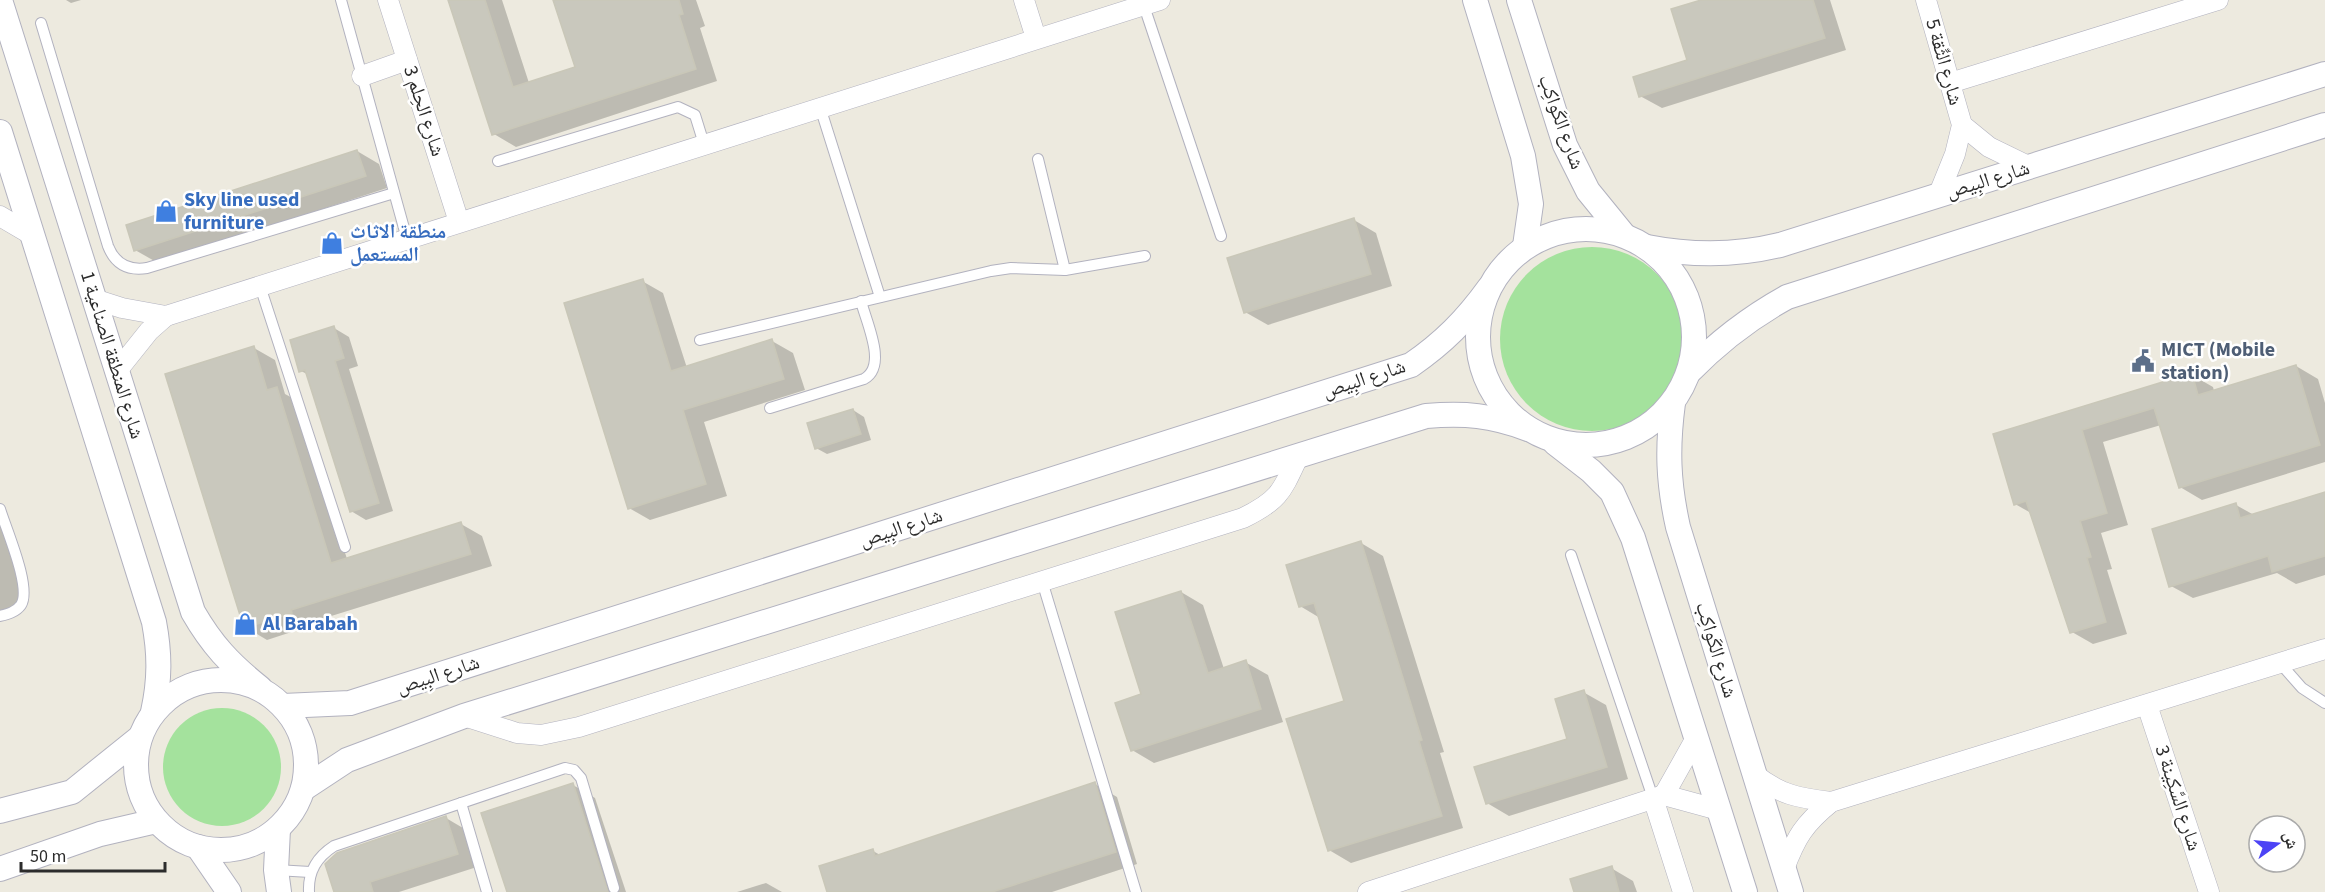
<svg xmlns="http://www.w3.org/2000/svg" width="2325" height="892" font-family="'Source Sans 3','Noto Naskh Arabic',sans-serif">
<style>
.grass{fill:#a4e29d}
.shadow{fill:#0003}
.building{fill:#c9c8bd;stroke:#c9c7b8;stroke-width:1.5}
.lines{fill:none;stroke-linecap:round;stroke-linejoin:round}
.service-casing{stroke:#b2b2bf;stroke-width:12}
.minor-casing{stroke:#b2b2bf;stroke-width:21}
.tertiary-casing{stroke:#b2b2bf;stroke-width:26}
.service{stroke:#fff;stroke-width:10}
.minor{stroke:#fff;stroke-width:20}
.tertiary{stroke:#fff;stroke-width:24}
.labels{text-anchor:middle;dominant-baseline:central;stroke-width:5;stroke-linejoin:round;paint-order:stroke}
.street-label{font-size:20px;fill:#2c2c2c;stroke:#fff}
.shop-label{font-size:20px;font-weight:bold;fill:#366cbe;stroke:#fff;text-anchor:start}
.service-label{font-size:20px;font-weight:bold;fill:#4e5e75;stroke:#fff;text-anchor:start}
</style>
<rect width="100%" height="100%" fill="#edeadf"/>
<g class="grass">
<circle cx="1592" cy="339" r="92"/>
<circle cx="222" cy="767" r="59"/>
</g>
<g class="shadow">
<path d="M 66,0 L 81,0 L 71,3 Z"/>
<path d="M 450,0 L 502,0 L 529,83 L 577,68 L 554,0 L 696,0 L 705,26 L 700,28 L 717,81 L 516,147 L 494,134 Z"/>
<path d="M 1706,0 L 1830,0 L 1846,50 L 1662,108 L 1640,96 L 1689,61 Z"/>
<path d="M 357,151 L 379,164 L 387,188 L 158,263 L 135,250 Z"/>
<path d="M 1354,220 L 1376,233 L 1392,286 L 1268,325 L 1245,312 Z"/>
<path d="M 642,281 L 663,293 L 687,368 L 772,341 L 793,353 L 805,390 L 704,422 L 727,496 L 650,520 L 629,508 Z"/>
<path d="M 334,328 L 349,337 L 358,366 L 349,369 L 393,511 L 366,520 L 351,511 L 309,375 L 301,371 Z"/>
<path d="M 254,348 L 275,360 L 285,394 L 298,401 L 347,559 L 461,524 L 482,536 L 492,566 L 312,622 L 313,625 L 267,640 L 245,627 Z"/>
<path d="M 2296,366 L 2318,379 L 2325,403 L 2325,462 L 2202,500 L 2180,487 L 2161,425 L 2103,442 L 2128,525 L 2101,533 L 2112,569 L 2107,570 L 2127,634 L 2093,644 L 2072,632 L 2031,513 L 2015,504 L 1995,435 L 2192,375 L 2213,387 L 2214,391 Z"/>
<path d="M 853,410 L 864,417 L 871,440 L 827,454 L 816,448 Z"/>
<path d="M 2325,493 L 2325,575 L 2296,584 L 2277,573 L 2193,598 L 2171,586 L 2236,505 L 2254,515 Z"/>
<path d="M 0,518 L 27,604 L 0,613 Z"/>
<path d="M 1361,543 L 1383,556 L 1444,752 L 1440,753 L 1463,828 L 1351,863 L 1329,850 L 1346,702 L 1320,618 L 1300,606 Z"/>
<path d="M 1181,592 L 1203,605 L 1224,669 L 1245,662 L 1268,675 L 1283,722 L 1154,763 L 1132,750 L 1143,695 Z"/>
<path d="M 1583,692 L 1606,705 L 1628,779 L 1509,816 L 1487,803 L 1569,740 Z"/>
<path d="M 1095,784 L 1117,797 L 1137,864 L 1052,892 L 829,892 L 873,851 L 882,856 Z"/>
<path d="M 573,785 L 595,798 L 626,892 L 508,892 Z"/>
<path d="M 446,818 L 468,831 L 480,866 L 399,892 L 335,892 Z"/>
<path d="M 1611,868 L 1633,881 L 1637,892 L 1575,892 Z"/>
<path d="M 766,883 L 782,892 L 737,892 Z"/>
</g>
<g class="building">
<path d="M 448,0 L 485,0 L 513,87 L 575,67 L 553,0 L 679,0 L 683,14 L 679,15 L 696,69 L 492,135 Z"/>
<path d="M 1701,0 L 1813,0 L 1825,38 L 1639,97 L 1633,77 L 1687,60 L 1671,9 Z"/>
<path d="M 357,150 L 366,176 L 134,251 L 126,225 Z"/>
<path d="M 1354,218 L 1371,274 L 1244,313 L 1227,258 Z"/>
<path d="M 643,279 L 671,371 L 772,339 L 784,379 L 683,410 L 706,484 L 628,509 L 564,303 Z"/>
<path d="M 334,326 L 344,358 L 335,361 L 379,503 L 350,512 L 305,370 L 299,372 L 290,340 Z"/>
<path d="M 254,346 L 267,390 L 277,387 L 331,563 L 461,522 L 471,554 L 291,610 L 292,613 L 244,628 L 165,374 Z"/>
<path d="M 2296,365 L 2320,445 L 2179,488 L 2154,408 L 2082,430 L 2107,513 L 2080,521 L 2091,557 L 2087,558 L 2106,622 L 2070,633 L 2026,501 L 2014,505 L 1993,434 L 2192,373 L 2198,395 Z"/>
<path d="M 853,409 L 861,434 L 815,449 L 807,423 Z"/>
<path d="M 2325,492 L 2325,556 L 2272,572 L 2268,556 L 2169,587 L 2152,529 L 2236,503 L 2240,518 Z"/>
<path d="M 1361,541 L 1422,740 L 1419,741 L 1442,816 L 1328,851 L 1286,719 L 1344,701 L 1314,603 L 1299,607 L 1286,565 Z"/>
<path d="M 1181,591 L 1208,673 L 1246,660 L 1261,709 L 1131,751 L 1115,703 L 1141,694 L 1115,612 Z"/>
<path d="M 1584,690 L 1607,767 L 1486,804 L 1474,767 L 1567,739 L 1555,699 Z"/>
<path d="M 1095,782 L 1116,852 L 992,892 L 827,892 L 819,866 L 873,849 L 875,856 Z"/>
<path d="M 573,783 L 608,892 L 507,892 L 481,813 Z"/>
<path d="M 446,816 L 458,854 L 370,882 L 373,892 L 334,892 L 325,864 L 337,853 Z"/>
<path d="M 1612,866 L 1619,892 L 1574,892 L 1570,879 Z"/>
</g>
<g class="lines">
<g class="service-casing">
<g id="service">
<path d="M 341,0 L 407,239"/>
<path d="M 1144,6 L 1221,236"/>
<path d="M 41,23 L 108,246 C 115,264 128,271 147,268 L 394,193"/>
<path d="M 820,107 L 880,297"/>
<path d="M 1038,159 L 1065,270"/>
<path d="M 498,161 L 678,107 L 695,115 L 704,144"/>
<path d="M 260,286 L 345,547"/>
<path d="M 700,340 L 991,271 L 1011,268 L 1065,270 L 1145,256"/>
<path d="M 770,408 L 864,379 C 888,366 866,322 861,301"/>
<path d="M 0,509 C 6,529 32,588 21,605 C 16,612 8,614 0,616"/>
<path d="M 1571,555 L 1653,798"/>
<path d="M 1042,581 L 1136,892"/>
<path d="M 2280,663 L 2302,688 L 2325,703"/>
<path d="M 461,803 L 487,892"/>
<path d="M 276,870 L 310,872"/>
<path d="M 309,892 C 308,871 317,857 334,846 L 565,768 L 574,770 L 581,778 L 614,888"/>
</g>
</g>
<g class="minor-casing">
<g id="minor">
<path d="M 388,0 L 459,222"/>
<path d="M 1024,0 L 1036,38"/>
<path d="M 1926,0 L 1962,125 L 1955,154 L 1938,196"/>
<path d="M 362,76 L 407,60"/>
<path d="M 1950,83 L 2218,0"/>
<path d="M 1962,125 L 1989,147 L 2030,167"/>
<path d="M 0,216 L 32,235"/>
<path d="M 94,299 L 122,308 L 166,316 L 1160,0"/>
<path d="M 117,371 L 149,331 L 166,316"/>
<path d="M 2147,705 L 2209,892"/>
<path d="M 464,716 L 517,733 L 541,735 L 579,727 L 1243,518 C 1280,500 1282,491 1299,455"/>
<path d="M 1754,774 C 1780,795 1799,798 1831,802"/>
<path d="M 1664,795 L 1696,738"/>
<path d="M 1653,798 L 1683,892"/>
<path d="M 1784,869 C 1796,837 1804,824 1831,802 L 2325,649"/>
<path d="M 1368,892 L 1664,795 L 1719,810"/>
</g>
</g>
<g class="tertiary-casing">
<g id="tertiary">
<path d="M 0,0 L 193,612 C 212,645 230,664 260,688"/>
<path d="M 1475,0 L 1523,156 L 1531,204 L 1525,246"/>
<path d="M 1519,0 L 1565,145 L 1588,191 L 1623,234"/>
<path d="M 0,132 L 154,622 C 160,654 160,680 153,712"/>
<circle cx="1586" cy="337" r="108"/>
<path d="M 1647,247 C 1693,256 1735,256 1780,245 L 2325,74"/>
<path d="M 1689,372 C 1719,341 1749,318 1787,297 L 2325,125"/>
<path d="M 1673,403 C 1667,448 1668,482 1678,527 L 1791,892"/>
<path d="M 1555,443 L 1591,471 L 1612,492 L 1633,538 L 1745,892"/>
<circle cx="221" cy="765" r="85"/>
<path d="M 283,706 L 350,703 L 1411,365 C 1443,343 1466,320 1489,288"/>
<path d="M 303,789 L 347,760 L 464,716 L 1426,416 C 1465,413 1491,415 1528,429"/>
<path d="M 0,811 L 72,792 L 139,738"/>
<path d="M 278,829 L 276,870 L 279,892"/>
<path d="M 198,847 L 229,892"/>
<path d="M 0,869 L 100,834 L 156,821"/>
</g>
</g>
<use href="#service" class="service"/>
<use href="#minor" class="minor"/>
<use href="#tertiary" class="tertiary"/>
</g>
<defs>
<g id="shop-bare" transform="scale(1.8)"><path d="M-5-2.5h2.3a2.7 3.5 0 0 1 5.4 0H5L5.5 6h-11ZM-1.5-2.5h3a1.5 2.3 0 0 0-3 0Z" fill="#3f7fe0" stroke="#fff" stroke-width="2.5" paint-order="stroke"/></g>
<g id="civic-bare" transform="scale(1.8)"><path d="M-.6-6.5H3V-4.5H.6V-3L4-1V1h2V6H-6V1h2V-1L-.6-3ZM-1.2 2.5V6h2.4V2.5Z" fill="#5c6f8a" stroke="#fff" stroke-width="2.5" paint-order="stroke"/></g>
</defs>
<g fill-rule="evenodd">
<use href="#shop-bare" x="166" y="211"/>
<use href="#shop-bare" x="332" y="243"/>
<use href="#civic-bare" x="2143" y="361"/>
<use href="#shop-bare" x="245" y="624"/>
</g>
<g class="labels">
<g class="street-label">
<text transform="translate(1944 62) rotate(74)">شارع الثِّقة 5</text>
<text transform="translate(424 111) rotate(72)">شارع الحِلم 3</text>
<text transform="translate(1561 122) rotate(70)">شارع الكَواكِب</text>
<text transform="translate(1988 180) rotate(-17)">شارع البِيص</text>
<text transform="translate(112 355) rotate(73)">شارع المنطقة الصناعية 1</text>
<text transform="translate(1364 379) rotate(-18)">شارع البِيص</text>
<text transform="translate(901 528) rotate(-18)">شارع البِيص</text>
<text transform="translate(1716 650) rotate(73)">شارع الكَواكِب</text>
<text transform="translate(438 675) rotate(-18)">شارع البِيص</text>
<text transform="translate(2178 798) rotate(72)">شارع السَّكِينة 3</text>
</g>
<g class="shop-label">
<text x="184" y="200">Sky line used<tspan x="184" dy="23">furniture</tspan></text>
<text x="350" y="232">منطقة الاثاث<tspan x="350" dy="23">المستعمل</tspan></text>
<text x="263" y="624">Al Barabah</text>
</g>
<g class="service-label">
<text x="2161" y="350">MICT (Mobile<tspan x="2161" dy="23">station)</tspan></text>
</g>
</g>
<g transform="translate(2277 844) rotate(75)"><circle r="28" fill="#ffffff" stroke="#ababab" stroke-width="1.5"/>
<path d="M0-4.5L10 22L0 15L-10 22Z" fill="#4c43f5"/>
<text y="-9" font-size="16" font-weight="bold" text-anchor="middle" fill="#2c2c2c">ش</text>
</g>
<path d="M21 862v9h144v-9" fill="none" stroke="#2c2c2c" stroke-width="3"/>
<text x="30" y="862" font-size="18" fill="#2c2c2c" stroke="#ffffff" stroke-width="4.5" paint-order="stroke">50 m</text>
</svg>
